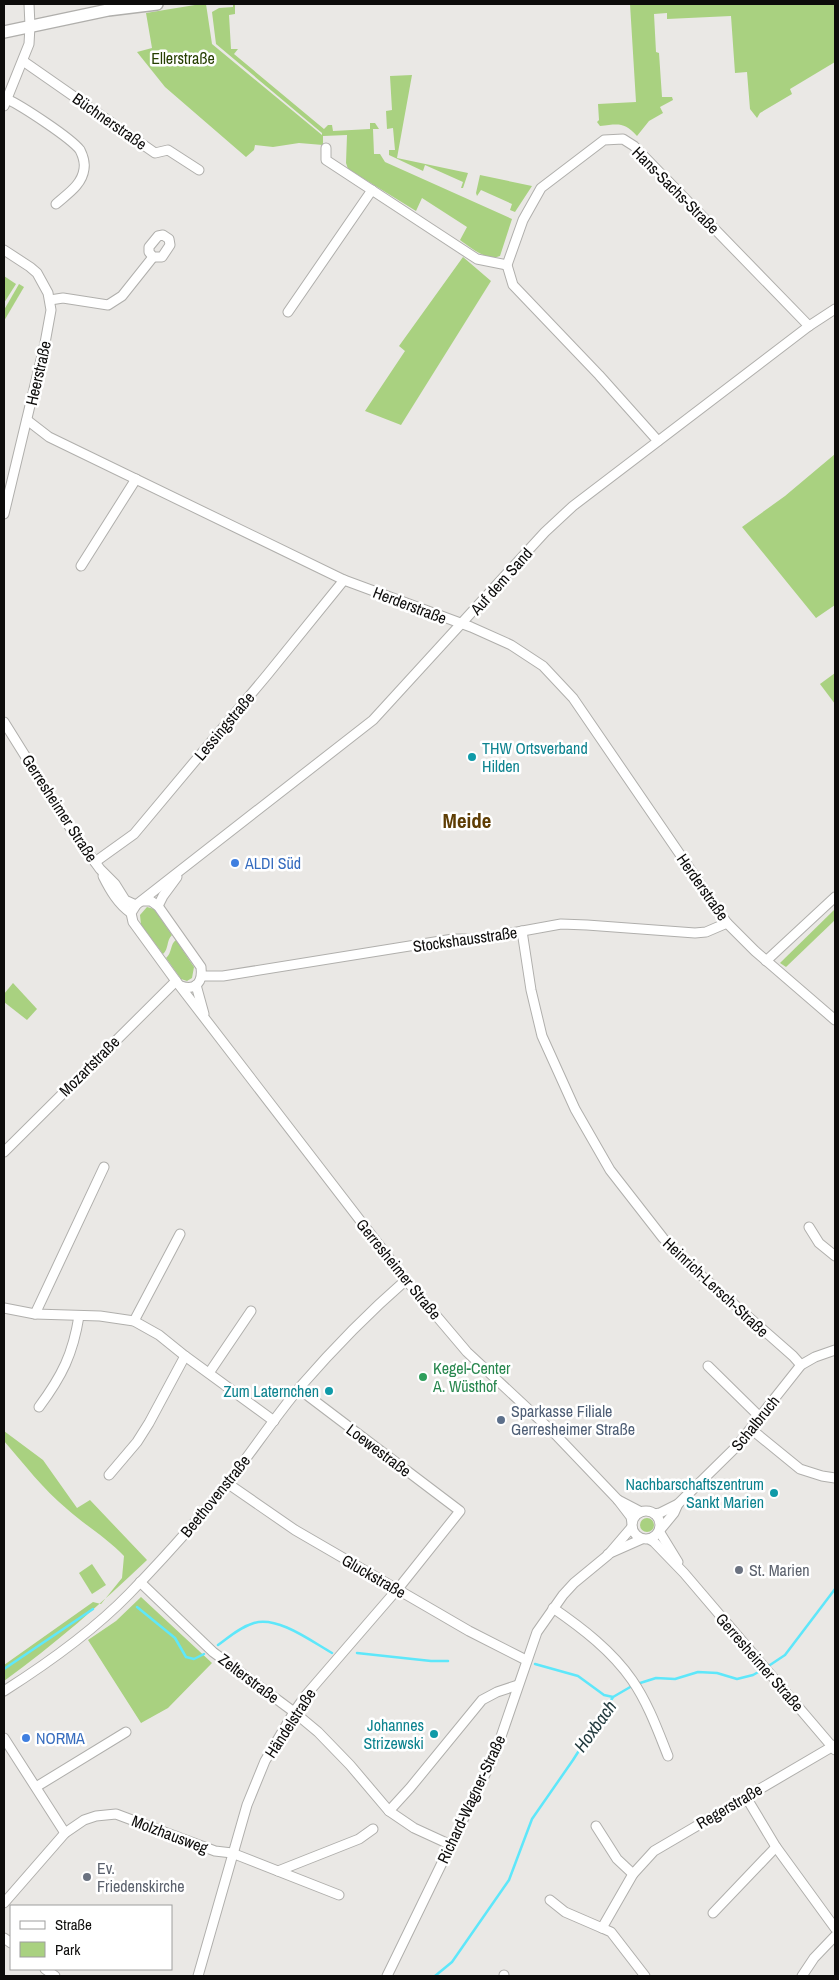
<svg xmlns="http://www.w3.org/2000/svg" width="839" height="1980" font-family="'Archivo Narrow',sans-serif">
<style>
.green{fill:#a9d180}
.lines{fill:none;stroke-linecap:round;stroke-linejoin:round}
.stream{stroke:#5ee7fa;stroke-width:2.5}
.minor-casing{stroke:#b0afac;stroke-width:11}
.major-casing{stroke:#b0afac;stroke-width:14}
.minor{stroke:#fff;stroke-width:9}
.major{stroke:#fff;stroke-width:11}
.culture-dot{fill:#0f9aa8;stroke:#fff;stroke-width:2}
.shop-dot{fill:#3f7fe0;stroke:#fff;stroke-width:2}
.leisure-dot{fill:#2e9e5b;stroke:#fff;stroke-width:2}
.service-dot{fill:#5c6f8a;stroke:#fff;stroke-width:2}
.worship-dot{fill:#6b7280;stroke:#fff;stroke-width:2}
.labels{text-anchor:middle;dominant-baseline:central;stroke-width:5;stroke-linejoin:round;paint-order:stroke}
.park-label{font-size:16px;fill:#263f00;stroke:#fff}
.street-label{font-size:16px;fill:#0d0c0b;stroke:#fff}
.culture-label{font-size:16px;fill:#0d838f;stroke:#fff;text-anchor:end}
.shop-label{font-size:16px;fill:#366cbe;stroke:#fff;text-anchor:start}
.leisure-label{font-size:16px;fill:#27864d;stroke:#fff;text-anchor:start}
.service-label{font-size:16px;fill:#4e5e75;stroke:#fff;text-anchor:start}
.worship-label{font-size:16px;fill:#5b616d;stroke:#fff;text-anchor:start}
.water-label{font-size:18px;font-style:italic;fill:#253c40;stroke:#fff}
.district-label{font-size:21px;font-weight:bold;fill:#5e3d04;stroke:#fff}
</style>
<rect width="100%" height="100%" fill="#eae8e5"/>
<g class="green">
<path d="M 201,4 L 206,4 L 212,44 L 322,135 L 322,133 L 216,44 L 212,12 L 219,8 L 233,7 L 233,4 L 248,4 L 235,4 L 235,14 L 229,15 L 231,49 L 238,49 L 234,54 L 324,129 L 328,125 L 332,125 L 333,131 L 370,129 L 370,123 L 375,123 L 379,129 L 373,129 L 374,154 L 380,154 L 385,162 L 512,219 L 500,256 C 487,262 470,247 460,240 L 467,227 L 422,198 L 416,211 L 348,169 L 346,163 L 347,135 L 323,136 L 323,145 L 299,143 L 273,147 L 255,145 L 254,150 L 246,157 L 165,87 L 137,52 L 152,48 L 146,13 Z"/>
<path d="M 630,4 L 835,4 L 835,62 L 790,89 L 792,94 L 760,113 L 757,118 L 750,109 L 747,72 L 735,73 L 731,16 L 667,19 L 667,13 L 654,14 L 656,52 L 659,53 L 662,97 L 672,97 L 673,100 L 660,107 L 663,113 L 649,121 L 637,136 C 624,122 619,124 600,126 L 597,122 L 599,120 L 598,104 L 636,102 Z"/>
<path d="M 412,75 L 397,158 L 468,173 L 463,188 L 461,188 L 463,182 L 425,165 L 423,171 L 389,155 L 389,150 L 395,150 L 393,128 L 387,129 L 386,111 L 392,110 L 390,76 Z"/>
<path d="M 480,175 L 532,186 L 515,212 L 510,210 L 512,204 L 481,190 L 477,196 L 476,193 Z"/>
<path d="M 463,257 L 491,281 L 401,425 L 365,411 L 405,351 L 399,346 Z"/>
<path d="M 4,276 L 16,284 L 4,303 Z"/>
<path d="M 19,284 L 24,287 L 4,321 L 4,310 Z"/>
<path d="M 835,454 L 835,605 L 816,618 L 742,527 L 785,496 Z"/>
<path d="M 835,673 L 835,704 L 820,684 Z"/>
<path d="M 147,907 L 154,909 L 172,935 C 166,941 169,949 163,954 L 141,925 L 140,915 Z"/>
<path d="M 835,909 L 835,920 L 786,967 L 780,963 Z"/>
<path d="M 176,940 L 194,967 L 192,978 L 187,981 L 181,979 L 166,958 C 172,953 170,944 176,940 Z"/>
<path d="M 13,983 L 37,1009 L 27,1020 L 4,1002 L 4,994 Z"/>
<path d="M 4,1431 L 43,1460 L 77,1508 L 90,1500 L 147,1560 C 101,1604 55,1644 4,1681 L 4,1665 L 93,1602 L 101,1604 L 122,1578 L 124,1556 C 107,1538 86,1526 67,1509 C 43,1489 24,1464 4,1441 Z"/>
<circle cx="647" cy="1525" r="7"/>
<path d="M 92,1564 L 106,1585 L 92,1594 L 79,1573 Z"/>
<path d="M 141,1597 L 212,1663 L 168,1708 L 141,1723 L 88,1640 L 116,1621 Z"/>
</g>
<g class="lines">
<g class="stream">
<path d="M 137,1607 L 175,1638 L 186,1657 L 194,1659 L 204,1654"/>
<path d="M 218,1645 C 229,1637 240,1627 254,1623 C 278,1616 311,1641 332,1653"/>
<path d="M 357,1653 L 431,1661 L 448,1661"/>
<path d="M 535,1664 L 578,1676 L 604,1695 L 613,1697"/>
<path d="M 767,1667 L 785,1655 L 835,1589"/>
<path d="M 4,1669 L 93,1609"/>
<path d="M 637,1684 L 656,1678 L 675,1679 L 698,1672 L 717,1673 L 737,1679 L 753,1675 L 762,1670"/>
<path d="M 435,1976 L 452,1962 L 509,1880 L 532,1819 L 573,1760 L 613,1697 L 632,1686"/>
</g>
<g class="minor-casing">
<g id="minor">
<path d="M 23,61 L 155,153 L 168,150 L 199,170"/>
<path d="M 7,99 C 22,106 71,138 80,150 C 83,156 85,163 84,169 C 82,185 67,194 56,204"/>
<path d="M 4,106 L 29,44 L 30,26 L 29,4"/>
<path d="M 326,148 L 326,160 L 477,259 L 507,265"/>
<path d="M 163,235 L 169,239 L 170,245 L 162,257 L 153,257 L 149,252 L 149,247 L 158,236 Z"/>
<path d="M 4,250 L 30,267 L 37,273 L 48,293 L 51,310 L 45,343 L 4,514"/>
<path d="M 50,300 L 63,298 L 108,305 L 122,296 L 153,257"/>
<path d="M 288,312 L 372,190"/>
<path d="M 27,420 L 49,437 L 344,580 L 471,627 L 511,645 L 543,666 L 573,698 L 727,923 L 755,951 L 835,1020"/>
<path d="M 658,441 L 599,375 L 513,285 L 507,265 L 523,220 L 541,188 L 604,140 L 623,139 L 634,146 L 809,326"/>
<path d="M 81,566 L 136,479"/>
<path d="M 4,722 L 69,826 L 100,869 L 115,884 L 125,900 L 136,905"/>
<path d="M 95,862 L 134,834 L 267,675 L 344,580"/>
<path d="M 103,876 C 110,890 118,904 131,913"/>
<path d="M 142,901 L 151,901 L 158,906 L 201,967 C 203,982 196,991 181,986"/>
<path d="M 158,906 L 163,896 L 177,877"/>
<path d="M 522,931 L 531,990 L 542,1036 L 575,1109 L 610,1170 L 663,1238 L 686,1262 L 793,1356 L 801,1365"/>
<path d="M 766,961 L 835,897"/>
<path d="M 202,976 L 223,976 L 453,939 L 478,939 L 561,924 L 587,925 L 695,933 L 706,932 L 727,923"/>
<path d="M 196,985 L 204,1014"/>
<path d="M 4,1152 L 176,981"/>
<path d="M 809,1227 L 819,1243 L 835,1256"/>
<path d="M 4,1308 L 35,1314 L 100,1316 L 134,1321 L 159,1335 L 185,1356 L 274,1421"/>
<path d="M 35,1314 L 104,1167"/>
<path d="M 134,1321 L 180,1234"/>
<path d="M 708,1366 L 761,1418"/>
<path d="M 209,1373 L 251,1311"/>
<path d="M 39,1407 C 62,1376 73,1354 79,1316"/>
<path d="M 751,1429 L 800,1469 L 822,1476 L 835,1478"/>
<path d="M 109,1475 L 137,1442 L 149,1423 L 185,1356"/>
<path d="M 227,1483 L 295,1530 L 469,1631 L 526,1660"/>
<path d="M 618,1500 L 641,1512"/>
<circle cx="646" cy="1525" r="14"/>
<path d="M 655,1514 L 660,1513 L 678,1504 L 736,1447 L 801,1365 L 815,1357 L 835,1350"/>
<path d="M 632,1523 L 631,1517 L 618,1500 L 555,1434 L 467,1352 L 406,1280 L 176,981 L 133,922 L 131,913 L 136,905 L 373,720 L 545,532 L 573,506 L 809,326 L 835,309"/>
<path d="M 660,1530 L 674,1513 L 678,1504"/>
<path d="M 659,1531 L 678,1562"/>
<path d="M 649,1539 L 654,1542 L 684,1573 L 835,1750"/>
<path d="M 608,1554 L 642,1539"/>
<path d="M 140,1582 L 213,1652 L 294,1712 L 318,1732 L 350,1765 L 389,1811 L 414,1828 L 451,1845"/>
<path d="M 553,1608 C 582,1628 612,1651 632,1680 C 648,1703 658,1731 668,1756"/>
<path d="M 4,1691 C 48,1663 92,1632 129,1594 C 164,1558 198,1520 229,1481 C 253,1450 275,1417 300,1387 C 333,1349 368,1313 406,1280"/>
<path d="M 4,1738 L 65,1833"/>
<path d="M 36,1787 L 126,1732"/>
<path d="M 746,1797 L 776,1847 L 835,1928"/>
<path d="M 389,1811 L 410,1788 L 482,1700 L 497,1692 L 518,1685"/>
<path d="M 596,1826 L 617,1859 L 633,1874"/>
<path d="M 278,1871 L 359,1839 L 373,1829"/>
<path d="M 550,1900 L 565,1912 L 602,1928 L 633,1874 L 654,1851 L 835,1745"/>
<path d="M 4,1903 L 65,1833 L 84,1820 L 96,1816 L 116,1814 L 215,1851 L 232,1853 L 339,1895"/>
<path d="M 713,1913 L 776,1847"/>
<path d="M 602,1928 L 611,1932 L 645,1976"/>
<path d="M 4,1938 L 11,1943"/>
<path d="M 45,1969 L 55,1976"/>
<path d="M 504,1975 L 504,1976"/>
<path d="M 198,1976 L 247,1805 L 265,1761 L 294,1712 L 306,1695 L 401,1585 L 460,1511 L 299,1389"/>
<path d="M 387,1976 L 495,1754 L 537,1632 L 563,1595 L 574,1583 L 608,1555 L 632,1527"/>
<path d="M 802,1976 L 814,1958 L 835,1936"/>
</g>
</g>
<g class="major-casing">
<path id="major" d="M 4,32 L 108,10 L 157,4"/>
</g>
<use href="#minor" class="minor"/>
<use href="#major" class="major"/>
</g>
<g class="culture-dot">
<circle cx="472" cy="757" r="5"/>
<circle cx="329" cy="1391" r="5"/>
<circle cx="774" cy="1493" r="5"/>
<circle cx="434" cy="1734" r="5"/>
</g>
<g class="shop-dot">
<circle cx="235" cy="863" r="5"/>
<circle cx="26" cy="1738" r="5"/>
</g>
<circle class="leisure-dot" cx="423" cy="1377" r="5"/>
<circle class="service-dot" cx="501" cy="1420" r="5"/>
<g class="worship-dot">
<circle cx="739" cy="1570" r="5"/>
<circle cx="87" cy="1877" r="5"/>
</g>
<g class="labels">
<g class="park-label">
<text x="183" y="58">Ellerstraße</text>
</g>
<g class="street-label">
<text transform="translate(110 121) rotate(35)">Büchnerstraße</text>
<text transform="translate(676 190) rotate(45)">Hans-Sachs-Straße</text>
<text transform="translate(38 373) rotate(-77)">Heerstraße</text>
<text transform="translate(501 581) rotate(-48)">Auf dem Sand</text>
<text transform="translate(410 605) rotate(21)">Herderstraße</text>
<text transform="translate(224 726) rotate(-50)">Lessingstraße</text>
<text transform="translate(60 808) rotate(57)">Gerresheimer Straße</text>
<text transform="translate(703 887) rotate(55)">Herderstraße</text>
<text transform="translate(465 939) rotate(-8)">Stockshausstraße</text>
<text transform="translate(89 1066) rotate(-45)">Mozartstraße</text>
<text transform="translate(399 1269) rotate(51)">Gerresheimer Straße</text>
<text transform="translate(716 1287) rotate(43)">Heinrich-Lersch-Straße</text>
<text transform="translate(755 1423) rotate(-51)">Schalbruch</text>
<text transform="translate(379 1450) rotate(37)">Loewestraße</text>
<text transform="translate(215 1496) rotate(-51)">Beethovenstraße</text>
<text transform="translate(374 1576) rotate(30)">Gluckstraße</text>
<text transform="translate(760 1662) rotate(49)">Gerresheimer Straße</text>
<text transform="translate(249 1678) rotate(37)">Zelterstraße</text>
<text transform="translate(290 1723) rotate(-57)">Händelstraße</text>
<text transform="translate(471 1799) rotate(-65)">Richard-Wagner-Straße</text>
<text transform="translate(729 1806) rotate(-30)">Regerstraße</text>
<text transform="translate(170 1834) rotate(21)">Molzhausweg</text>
</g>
<g class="culture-label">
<text x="482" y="748" text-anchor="start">THW Ortsverband<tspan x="482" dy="18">Hilden</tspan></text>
<text x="319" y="1391">Zum Laternchen</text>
<text x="764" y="1484">Nachbarschaftszentrum<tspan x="764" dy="18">Sankt Marien</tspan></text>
<text x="424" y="1725">Johannes<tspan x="424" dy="18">Strizewski</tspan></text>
</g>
<g class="shop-label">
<text x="245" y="863">ALDI Süd</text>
<text x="36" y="1738">NORMA</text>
</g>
<g class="leisure-label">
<text x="433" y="1368">Kegel-Center<tspan x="433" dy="18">A. Wüsthof</tspan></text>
</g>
<g class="service-label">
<text x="511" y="1411">Sparkasse Filiale<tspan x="511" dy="18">Gerresheimer Straße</tspan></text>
</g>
<g class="worship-label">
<text x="749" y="1570">St. Marien</text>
<text x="97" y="1868">Ev.<tspan x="97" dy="18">Friedenskirche</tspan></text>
</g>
<g class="water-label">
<text transform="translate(595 1726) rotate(-54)">Hoxbach</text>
</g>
<g class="district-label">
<text x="467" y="820">Meide</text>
</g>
</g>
<rect width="839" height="1980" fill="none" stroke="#0d0c0b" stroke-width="10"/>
<rect x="10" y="1905" width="162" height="65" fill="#ffffff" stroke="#9e9e9d"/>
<rect x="20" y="1921" width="25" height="8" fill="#ffffff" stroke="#9e9e9d"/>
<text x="55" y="1930" font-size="15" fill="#0d0c0b">Straße</text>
<rect x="20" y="1942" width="25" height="15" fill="#a9d180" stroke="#9e9e9d"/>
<text x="55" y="1955" font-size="15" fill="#0d0c0b">Park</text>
</svg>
